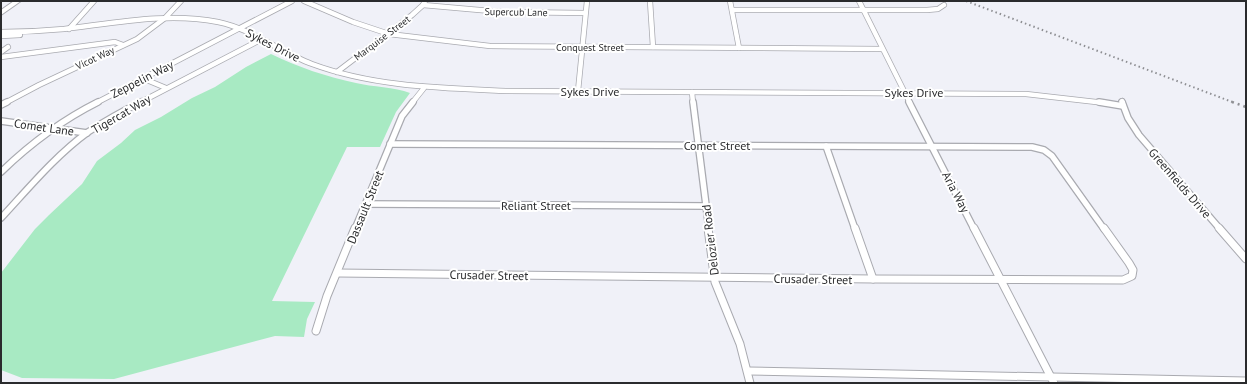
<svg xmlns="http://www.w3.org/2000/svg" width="1247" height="384" font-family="'PT Sans',sans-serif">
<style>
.green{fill:#a8eac3}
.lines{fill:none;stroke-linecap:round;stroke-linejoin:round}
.street-far2-casing{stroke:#a9aab0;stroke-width:6}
.street-far1-casing{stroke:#a9aab0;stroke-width:8}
.street-casing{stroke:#a9aab0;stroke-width:9}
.secondary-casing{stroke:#a9aab0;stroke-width:2}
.street-far2{stroke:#fff;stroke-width:4.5}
.street-far1{stroke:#fff;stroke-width:5.5}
.street{stroke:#fff;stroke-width:7}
.secondary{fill:#fff;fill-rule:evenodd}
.rail-far1{stroke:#8e8f93;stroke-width:2;stroke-dasharray:1.5 3;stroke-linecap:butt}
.rail{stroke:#8e8f93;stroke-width:2.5;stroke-dasharray:2 4;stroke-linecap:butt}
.labels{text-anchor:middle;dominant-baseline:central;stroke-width:4;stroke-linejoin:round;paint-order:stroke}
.far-street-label{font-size:10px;fill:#2a2b2d;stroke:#fff}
.street-label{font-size:12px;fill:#2a2b2d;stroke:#fff}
</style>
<rect width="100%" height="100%" fill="#f0f1f8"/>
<path class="green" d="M 271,54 C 298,67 327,77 356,83 C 372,87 395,87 410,93 L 396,112 L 380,147 L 347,147 L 272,301 L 315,302 L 307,319 L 304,337 L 275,336 L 114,379 L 22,378 L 1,370 L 1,273 L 35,229 L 49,215 L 82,184 L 97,161 L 121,143 L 135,130 L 161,117 L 192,98 L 215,87 L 246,67 Z"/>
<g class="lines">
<g class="street-far2-casing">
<g id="street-far2">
<path d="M 304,1 L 353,22 L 389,34 L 490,46 L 882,49"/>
<path d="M 650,1 L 653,47"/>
<path d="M 730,1 L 739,48"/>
<path d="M 859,1 L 910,103"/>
<path d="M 423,5 L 502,12 L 585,13"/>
<path d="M 732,10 L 927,10 L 938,9 L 944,5"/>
<path d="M 69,29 L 94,1"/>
<path d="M 1,32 C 22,32 43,31 64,29 C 115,23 168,12 218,22 C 252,29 280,52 312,64 C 374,87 441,88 506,91 L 1026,94 L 1105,103"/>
<path d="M 1,36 L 20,35"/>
<path d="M 1,52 L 8,47"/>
<path d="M 1,57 L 115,42 L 123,45"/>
<path d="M 337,72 L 412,15 L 423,5 L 425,1"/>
<path d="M 142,78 L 166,88"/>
<path d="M 578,91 L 587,1"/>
<path d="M 692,92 L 693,103"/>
<path d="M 1122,101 L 1123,103"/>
<path d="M 5,103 L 39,85 L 137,39 L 165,18 L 181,1"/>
<path d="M 96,103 L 292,1"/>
<path d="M 139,103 L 262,39"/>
<path d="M 412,103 L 424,88"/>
</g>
</g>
<g class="street-far1-casing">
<g id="street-far1">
<path d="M 693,102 L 709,229"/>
<path d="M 909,102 L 974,229"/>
<path d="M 1099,102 L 1123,106"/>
<path d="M 1122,102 L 1128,118 L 1139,135 L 1220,229"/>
<path d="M 1,105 L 7,102"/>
<path d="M 1,121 L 87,133"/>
<path d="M 390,144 L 1032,147 L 1044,150 L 1052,156 L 1104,229"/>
<path d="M 826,146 L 855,229"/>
<path d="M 1,172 C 30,144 62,120 98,102"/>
<path d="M 366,204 L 706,206"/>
<path d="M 1,218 C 28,189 55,156 88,132 C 105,121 123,111 141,102"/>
<path d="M 355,229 L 402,116 L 413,102"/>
</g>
</g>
<g class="street-casing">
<g id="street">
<path d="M 708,228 L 715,282 L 740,344 L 750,383"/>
<path d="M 855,228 L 873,279"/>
<path d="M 974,228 L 1054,383"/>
<path d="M 1219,228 L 1246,259"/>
<path d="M 338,273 L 873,279 L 1123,280 L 1132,276 L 1133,270 L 1129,263 L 1104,228"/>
<path d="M 316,331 L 327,296 L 355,228"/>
<path d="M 749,371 L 1246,381"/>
</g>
</g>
<g class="secondary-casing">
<path id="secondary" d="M 14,1 L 21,1 L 1,15 L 1,10 Z"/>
</g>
<use href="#street-far2" class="street-far2"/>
<use href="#street-far1" class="street-far1"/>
<use href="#street" class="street"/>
<use href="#secondary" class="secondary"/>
<path class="rail-far1" d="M 966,1 L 1235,103"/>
<path class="rail" d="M 1232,102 L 1246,107"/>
</g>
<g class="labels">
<g class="far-street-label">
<text transform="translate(516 12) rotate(1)">Supercub Lane</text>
<text transform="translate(382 38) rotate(-37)">Marquise Street</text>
<text x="590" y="47">Conquest Street</text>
<text transform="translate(95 58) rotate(-25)">Vicot Way</text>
</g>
<g class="street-label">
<text transform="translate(273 45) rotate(27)">Sykes Drive</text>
<text transform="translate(142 79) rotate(-27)">Zeppelin Way</text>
<text x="590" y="91">Sykes Drive</text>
<text x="914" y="92">Sykes Drive</text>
<text transform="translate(121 114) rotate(-30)">Tigercat Way</text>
<text transform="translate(44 127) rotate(8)">Comet Lane</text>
<text x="717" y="145">Comet Street</text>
<text transform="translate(1180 183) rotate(49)">Greenfields Drive</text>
<text transform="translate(956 192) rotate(62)">Aria Way</text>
<text x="536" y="205">Reliant Street</text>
<text transform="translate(365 207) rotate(-68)">Dassault Street</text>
<text transform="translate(710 240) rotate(-97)">Delozier Road</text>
<text transform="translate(489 275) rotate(1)">Crusader Street</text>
<text transform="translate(813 279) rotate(1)">Crusader Street</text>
</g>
</g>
<rect width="1247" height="384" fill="none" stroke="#2a2b2d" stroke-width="4"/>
</svg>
